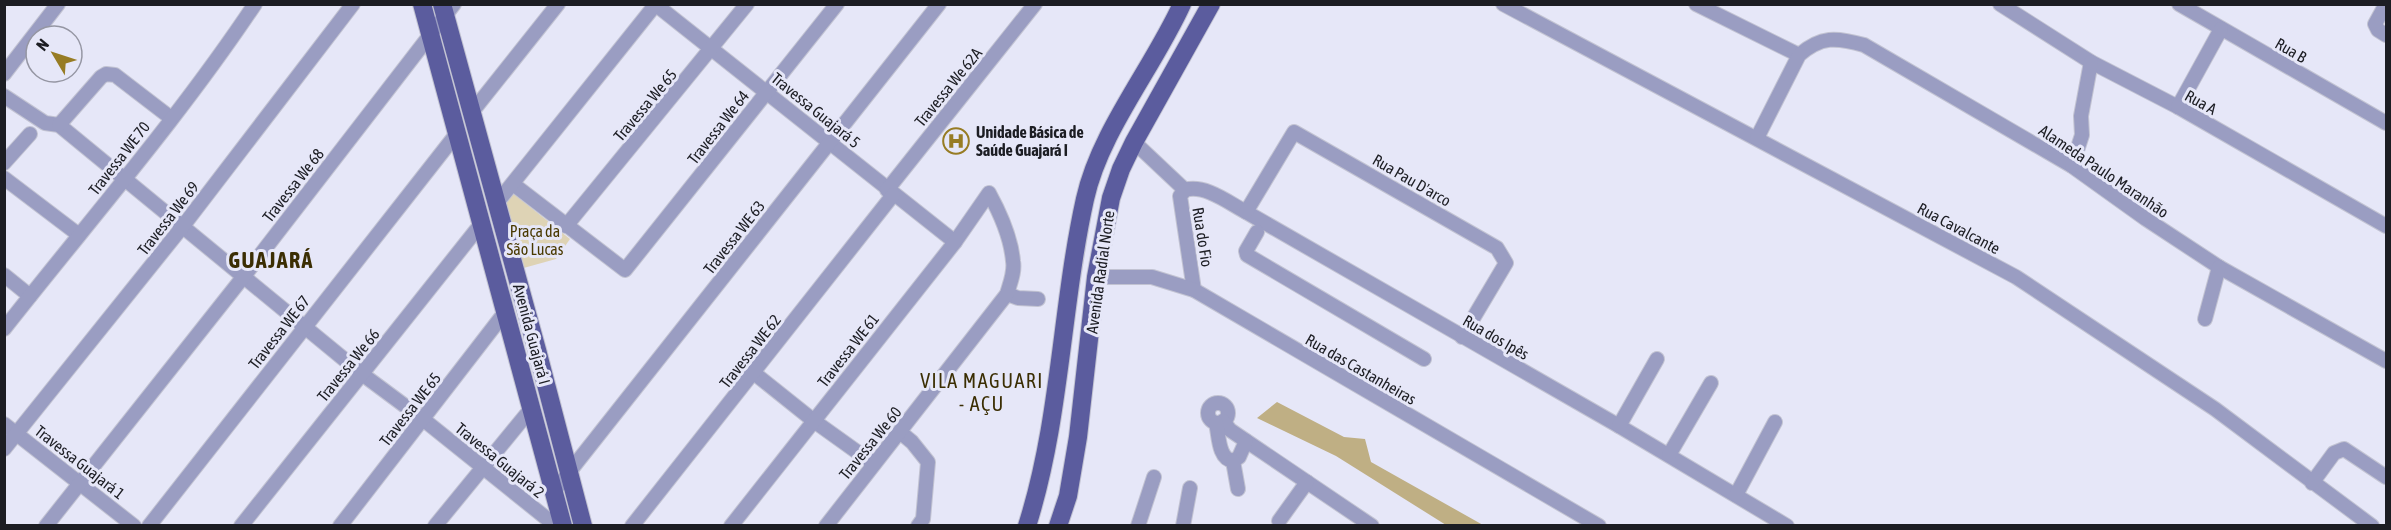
<svg xmlns="http://www.w3.org/2000/svg" width="2391" height="530" font-family="'Asap Condensed',sans-serif">
<style>
.green{fill:#ded3b5}
.forest{fill:#bfaf84}
.lines{fill:none;stroke-linecap:round;stroke-linejoin:round}
.minor-casing{stroke:#c2c3d2;stroke-width:16}
.major-casing{stroke:#c2c3d2;stroke-width:20}
.minor{stroke:#9a9dc2;stroke-width:14}
.major{stroke:#5b5c9e;stroke-width:18}
.labels{text-anchor:middle;dominant-baseline:central;stroke-width:6;stroke-linejoin:round;paint-order:stroke}
.street-label{font-size:16px;fill:#1c1d23;stroke:#e6e7f8}
.poi-label{font-size:16px;font-weight:bold;fill:#1c1d23;stroke:#e6e7f8;text-anchor:start}
.park-label{font-size:16px;fill:#493900;stroke:#e6e7f8}
.quarter-label{font-size:20px;letter-spacing:1.5px;fill:#3b2e03;stroke:#e6e7f8}
.district-label{font-size:22px;font-weight:bold;letter-spacing:1.5px;fill:#3b2e03;stroke:#e6e7f8}
</style>
<rect width="100%" height="100%" fill="#e6e7f8"/>
<path class="green" d="M 514,194 L 570,239 L 556,259 L 520,269 L 502,207 Z"/>
<path class="forest" d="M 1277,402 L 1344,437 L 1365,439 L 1371,462 L 1483,525 L 1446,525 L 1336,456 L 1257,418 Z"/>
<g class="lines">
<g class="minor-casing">
<g id="minor">
<path d="M 655,4 L 955,242"/>
<path d="M 1503,4 L 2016,277 L 2215,409 L 2372,526"/>
<path d="M 1696,4 L 1799,55"/>
<path d="M 2000,4 L 2091,62 L 2178,107 L 2386,226"/>
<path d="M 2179,4 L 2386,123"/>
<path d="M 2386,4 L 2375,24 L 2378,30 L 2386,35"/>
<path d="M 4,74 L 58,4"/>
<path d="M 4,96 L 45,123 L 59,125 L 362,374 L 424,420 L 556,526"/>
<path d="M 2178,107 L 2221,29"/>
<path d="M 472,112 L 558,4"/>
<path d="M 59,125 L 101,77 L 106,74 L 115,75 L 171,118"/>
<path d="M 1757,138 L 1799,55 C 1821,36 1836,37 1864,45 L 2072,166 L 2146,219 L 2219,267 L 2386,361"/>
<path d="M 1134,142 L 1185,190"/>
<path d="M 4,163 L 30,134"/>
<path d="M 2072,166 L 2082,135 L 2081,116 L 2091,62"/>
<path d="M 4,178 L 79,235"/>
<path d="M 513,184 L 625,270 L 837,4"/>
<path d="M 887,190 L 1035,4"/>
<path d="M 1185,190 C 1205,184 1229,203 1246,212 L 1619,426 L 1787,526"/>
<path d="M 1185,190 L 1180,196 L 1194,290"/>
<path d="M 496,204 L 656,4"/>
<path d="M 1246,212 L 1294,132 L 1497,248 L 1506,263 L 1462,337"/>
<path d="M 566,226 L 747,4"/>
<path d="M 1257,232 L 1246,251 L 1247,255 L 1424,359"/>
<path d="M 4,275 L 30,296"/>
<path d="M 1096,277 L 1152,277 L 1194,290 L 1599,526"/>
<path d="M 1007,294 L 1018,298 L 1038,299"/>
<path d="M 2205,319 L 2219,267"/>
<path d="M 4,329 C 89,221 179,118 255,4"/>
<path d="M 754,373 L 814,421 L 874,464"/>
<circle cx="1218" cy="413" r="10"/>
<path d="M 1223,421 L 1230,430 L 1372,526"/>
<path d="M 1216,423 C 1219,435 1218,459 1233,461 L 1239,457 L 1246,441"/>
<path d="M 4,424 L 134,526"/>
<path d="M 1619,426 L 1657,359"/>
<path d="M 900,432 L 912,442 L 928,462 L 923,519 L 918,526"/>
<path d="M 4,449 L 183,226 L 353,4"/>
<path d="M 1669,455 L 1711,383"/>
<path d="M 1233,461 L 1238,489"/>
<path d="M 2312,483 L 2334,453 L 2344,449 L 2386,477"/>
<path d="M 555,490 L 939,4"/>
<path d="M 1736,495 L 1775,422"/>
<path d="M 1279,521 L 1307,482"/>
<path d="M 46,526 L 244,276 L 454,4"/>
<path d="M 149,526 L 458,132"/>
<path d="M 241,526 L 481,224"/>
<path d="M 340,526 L 506,311"/>
<path d="M 435,526 L 530,410"/>
<path d="M 632,526 L 893,195"/>
<path d="M 731,526 L 955,242 L 989,193 C 1000,213 1011,238 1013,261 C 1015,272 1010,283 1007,294 L 826,526"/>
<path d="M 1138,526 L 1154,477"/>
<path d="M 1183,526 L 1190,488"/>
</g>
</g>
<g class="major-casing">
<g id="major">
<path d="M 422,4 L 563,526"/>
<path d="M 442,4 L 537,350 L 583,526"/>
<path d="M 1027,526 C 1061,419 1061,307 1085,199 C 1100,131 1153,68 1182,4"/>
<path d="M 1058,526 L 1068,496 L 1078,437 L 1096,277 L 1111,198 L 1121,169 L 1134,142 L 1211,4"/>
</g>
</g>
<use href="#minor" class="minor"/>
<use href="#major" class="major"/>
</g>
<defs>
<g id="hospital-ring" transform="scale(1.35)"><circle r="9.5" fill="#e6e7f8" stroke="#977c24" stroke-width="1.5"/><path d="M-5-5h3v3.5h4V-5h3V5h-3V1.5h-4V5h-3Z" fill="#977c24"/></g>
</defs>
<g fill-rule="evenodd">
<use href="#hospital-ring" x="956" y="141"/>
</g>
<g class="labels">
<g class="street-label">
<text transform="translate(2291 50) rotate(30)">Rua B</text>
<text transform="translate(948 87) rotate(-51)">Travessa We 62A</text>
<text transform="translate(2201 102) rotate(29)">Rua A</text>
<text transform="translate(645 105) rotate(-50)">Travessa We 65</text>
<text transform="translate(816 110) rotate(39)">Travessa Guajará 5</text>
<text transform="translate(718 127) rotate(-52)">Travessa We 64</text>
<text transform="translate(119 158) rotate(-52)">Travessa WE 70</text>
<text transform="translate(2104 171) rotate(34)">Alameda Paulo Maranhão</text>
<text transform="translate(1412 180) rotate(30)">Rua Pau D'arco</text>
<text transform="translate(293 185) rotate(-52)">Travessa We 68</text>
<text transform="translate(168 218) rotate(-52)">Travessa We 69</text>
<text transform="translate(1959 228) rotate(28)">Rua Cavalcante</text>
<text transform="translate(734 237) rotate(-52)">Travessa WE 63</text>
<text transform="translate(1203 237) rotate(81)">Rua do Fio</text>
<text transform="translate(1100 272) rotate(-82)">Avenida Radial Norte</text>
<text transform="translate(279 332) rotate(-52)">Travessa WE 67</text>
<text transform="translate(532 334) rotate(75)">Avenida Guajará I</text>
<text transform="translate(1496 337) rotate(30)">Rua dos Ipês</text>
<text transform="translate(848 350) rotate(-52)">Travessa WE 61</text>
<text transform="translate(750 351) rotate(-52)">Travessa WE 62</text>
<text transform="translate(348 365) rotate(-51)">Travessa We 66</text>
<text transform="translate(1361 369) rotate(30)">Rua das Castanheiras</text>
<text transform="translate(410 409) rotate(-52)">Travessa WE 65</text>
<text transform="translate(870 443) rotate(-51)">Travessa We 60</text>
<text transform="translate(500 460) rotate(39)">Travessa Guajará 2</text>
<text transform="translate(80 462) rotate(38)">Travessa Guajará 1</text>
</g>
<g class="poi-label">
<text x="976" y="132">Unidade Básica de<tspan x="976" dy="18">Saúde Guajará I</tspan></text>
</g>
<g class="park-label">
<text x="535" y="231">Praça da<tspan x="535" dy="18">São Lucas</tspan></text>
</g>
<g class="quarter-label">
<text x="982" y="380">VILA MAGUARI<tspan x="982" dy="23">- AÇU</tspan></text>
</g>
<g class="district-label">
<text x="271" y="260">GUAJARÁ</text>
</g>
</g>
<rect width="2391" height="530" fill="none" stroke="#1c1d23" stroke-width="12"/>
<g transform="translate(54 54) rotate(309)"><circle r="28" fill="#e6e7f8" stroke="#9596a3" stroke-width="1.5"/>
<path d="M0-4.5L10 22L0 15L-10 22Z" fill="#977c24"/>
<text y="-9" font-size="16" font-weight="bold" text-anchor="middle" fill="#1c1d23">N</text>
</g>
</svg>
